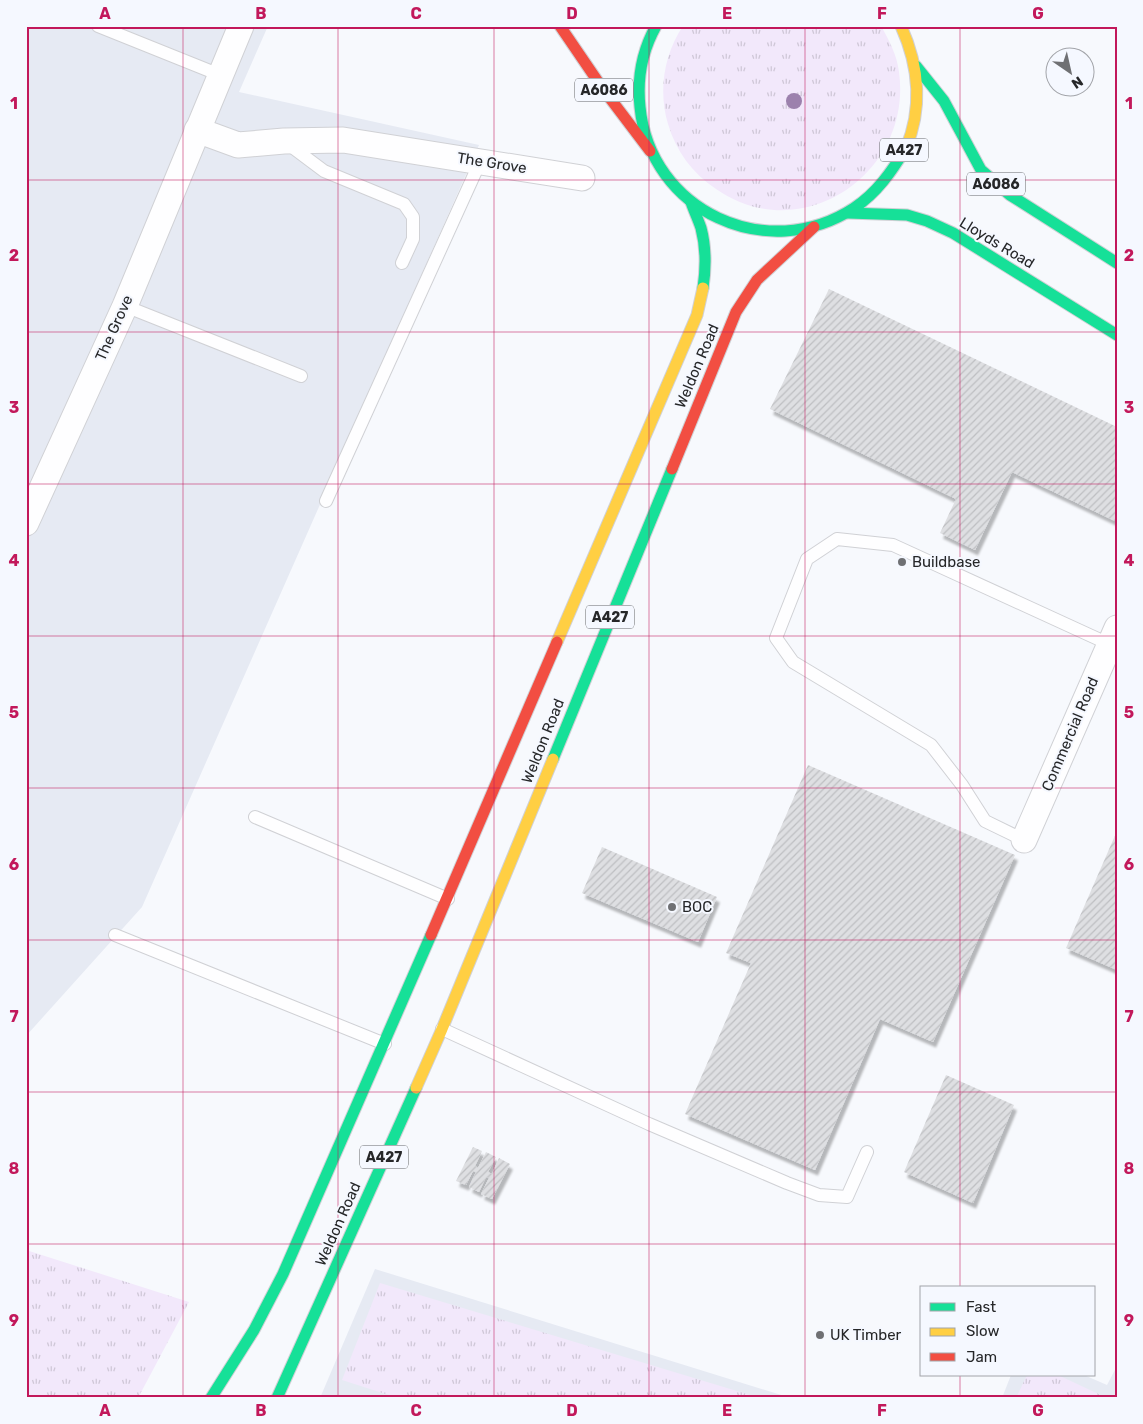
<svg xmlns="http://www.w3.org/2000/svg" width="1143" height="1424" font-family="Rubik,sans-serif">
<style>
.built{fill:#e6eaf3}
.grass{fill:url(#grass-tufts)}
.building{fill:url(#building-hatch);filter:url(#shadow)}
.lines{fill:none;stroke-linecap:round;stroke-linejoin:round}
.lane-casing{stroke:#d0d1d5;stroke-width:14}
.street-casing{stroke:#d0d1d5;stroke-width:27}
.fast-casing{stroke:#d0d1d5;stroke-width:13}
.slow-casing{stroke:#d0d1d5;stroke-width:13}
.jam-casing{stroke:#d0d1d5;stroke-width:13}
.lane{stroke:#fefeff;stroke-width:12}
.street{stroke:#fefeff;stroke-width:25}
.fast{stroke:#16e098;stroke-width:11}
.slow{stroke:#ffcf43;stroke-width:11}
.jam{stroke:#f24e42;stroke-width:11}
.tree{fill:#9c81ad}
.grid{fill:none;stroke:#c2185b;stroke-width:1;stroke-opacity:0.55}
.poi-dot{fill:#6f7073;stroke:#f5f8ff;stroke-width:2}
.labels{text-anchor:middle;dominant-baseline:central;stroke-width:4;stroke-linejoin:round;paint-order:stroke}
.shield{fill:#f5f8ff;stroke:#646669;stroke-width:1}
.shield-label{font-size:14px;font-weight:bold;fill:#262729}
.street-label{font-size:15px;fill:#262729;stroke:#f5f8ff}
.poi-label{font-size:15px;fill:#262729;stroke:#f5f8ff;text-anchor:start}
.neatline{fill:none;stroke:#c2185b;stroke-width:2}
.grid-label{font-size:16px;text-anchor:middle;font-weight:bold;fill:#c2185b}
</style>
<defs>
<pattern id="grass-tufts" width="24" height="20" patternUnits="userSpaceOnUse" patternTransform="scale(1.25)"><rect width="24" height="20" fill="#f2e8fb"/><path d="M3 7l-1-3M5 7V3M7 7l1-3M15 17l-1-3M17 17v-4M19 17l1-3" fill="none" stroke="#cfc7d7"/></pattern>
<pattern id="building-hatch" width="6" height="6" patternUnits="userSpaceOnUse" patternTransform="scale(1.25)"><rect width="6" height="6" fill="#dedfe2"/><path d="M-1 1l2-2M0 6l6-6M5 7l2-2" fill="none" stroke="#bebfc2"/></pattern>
<filter id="shadow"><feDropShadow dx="3" dy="5.5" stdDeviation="1" flood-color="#0004"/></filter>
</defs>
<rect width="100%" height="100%" fill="#f7f9fd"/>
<g class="built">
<path d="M 26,26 L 268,26 L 239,92 L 479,145 L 142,907 L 26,1036 Z"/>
<path d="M 375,1269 L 791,1398 L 320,1398 Z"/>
<path d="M 1117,1366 L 1117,1398 L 1002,1398 L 1011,1375 L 1084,1375 L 1107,1385 Z"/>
</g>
<g class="grass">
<path d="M 683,26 L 881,26 C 889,40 897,55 899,72 C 913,173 802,249 716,189 C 692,173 676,151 668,124 C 658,91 664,54 683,26 Z"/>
<path d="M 26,1250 L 189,1302 L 138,1398 L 26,1398 Z"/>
<path d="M 380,1283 L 760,1398 L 398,1398 L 342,1380 Z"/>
<path d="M 1027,1375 L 1058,1375 L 1107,1398 L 1016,1398 Z"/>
</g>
<g class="building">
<path d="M 829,289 L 1117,427 L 1117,522 L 1012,472 L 975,550 L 940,533 L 956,499 L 770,409 Z"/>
<path d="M 808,765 L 1015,855 L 933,1042 L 880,1019 L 815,1170 L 685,1114 L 751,963 L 726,953 Z"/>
<path d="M 1117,831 L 1117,970 L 1066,948 Z"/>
<path d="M 602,847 L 717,897 L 698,942 L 582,893 Z"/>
<path d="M 946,1075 L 1014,1105 L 973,1203 L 904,1172 Z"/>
<path d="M 473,1147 L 482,1151 L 475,1166 L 478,1168 L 486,1152 L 496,1157 L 488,1172 L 492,1174 L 499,1158 L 510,1164 L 492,1199 L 481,1194 L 489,1178 L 486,1177 L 479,1192 L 469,1187 L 476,1172 L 473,1171 L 466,1185 L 456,1181 Z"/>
</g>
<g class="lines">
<g class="lane-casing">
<g id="lane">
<path d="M 98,26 L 220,75"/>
<path d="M 288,144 L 324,171 L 404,204 L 413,217 L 413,239 L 402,263"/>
<path d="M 125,306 L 301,376"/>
<path d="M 326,501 L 480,162"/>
<path d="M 255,817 L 448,899"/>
<path d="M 1024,840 L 985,821 L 962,785 L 931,745 L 793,662 L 776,638 L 807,559 L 837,539 L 893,545 L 1109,644"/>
<path d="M 115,935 L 385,1044"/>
<path d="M 442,1029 L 649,1124 L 787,1183 L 819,1195 L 847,1197 L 867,1152"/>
</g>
</g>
<g class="street-casing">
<g id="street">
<path d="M 197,130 L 238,145 L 284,141 L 343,140 L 582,178"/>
<path d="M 26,523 L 125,306 L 241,26"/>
<path d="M 1024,840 L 1117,628"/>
</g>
</g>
<g class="fast-casing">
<g id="fast">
<path d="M 656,26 C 642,51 637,79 640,107 C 650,211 767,265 854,208 C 877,193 892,171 906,148"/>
<path d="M 916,66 L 944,101 L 981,170 L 1010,195 L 1117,263"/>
<path d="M 691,202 C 694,211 698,219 701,228 C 706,247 706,268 703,288"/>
<path d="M 848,213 L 907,215 L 927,221 L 953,233 L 1117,335"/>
<path d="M 553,759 L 672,469"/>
<path d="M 211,1398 L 254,1330 L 283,1274 L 431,935"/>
<path d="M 277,1398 L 416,1088"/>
</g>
</g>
<g class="slow-casing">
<g id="slow">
<path d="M 901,26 C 919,66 923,107 906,148"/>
<path d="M 557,642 L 697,315 L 703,288"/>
<path d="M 416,1088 L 442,1029 L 553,759"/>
</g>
</g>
<g class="jam-casing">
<g id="jam">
<path d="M 560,26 L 603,89 L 650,151"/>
<path d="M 672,469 L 736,312 L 757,280 L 814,227"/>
<path d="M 431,935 L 557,642"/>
</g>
</g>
<use href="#lane" class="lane"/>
<use href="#street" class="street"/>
<use href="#fast" class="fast"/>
<use href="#slow" class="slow"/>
<use href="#jam" class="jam"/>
</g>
<circle class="tree" cx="794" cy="101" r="8"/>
<path class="grid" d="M 183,26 L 183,1398M 338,26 L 338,1398M 494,26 L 494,1398M 649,26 L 649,1398M 805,26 L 805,1398M 960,26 L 960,1288M 26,180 L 1117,180M 26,332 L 1117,332M 26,484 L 1117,484M 26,636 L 1117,636M 26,788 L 1117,788M 26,940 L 1117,940M 26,1092 L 1117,1092M 26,1244 L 1117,1244M 960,1375 L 960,1398"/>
<g class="poi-dot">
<circle cx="902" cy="562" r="5"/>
<circle cx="672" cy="907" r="5"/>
<circle cx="820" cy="1335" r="5"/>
</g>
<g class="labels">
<g class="shield">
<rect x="575" y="78.5" width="58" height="23" rx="4"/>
<rect x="880" y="138.5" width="48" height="23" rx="4"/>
<rect x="967" y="172.5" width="58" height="23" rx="4"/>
<rect x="586" y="605.5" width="48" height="23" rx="4"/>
<rect x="360" y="1145.5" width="48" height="23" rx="4"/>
</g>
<g class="shield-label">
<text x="604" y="90">A6086</text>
<text x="904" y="150">A427</text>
<text x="996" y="184">A6086</text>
<text x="610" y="617">A427</text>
<text x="384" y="1157">A427</text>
</g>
<g class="street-label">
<text transform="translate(492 163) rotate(9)">The Grove</text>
<text transform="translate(997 243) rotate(31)">Lloyds Road</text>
<text transform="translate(114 328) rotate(-66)">The Grove</text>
<text transform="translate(697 366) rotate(-67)">Weldon Road</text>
<text transform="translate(1070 734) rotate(-67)">Commercial Road</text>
<text transform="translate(543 741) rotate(-68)">Weldon Road</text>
<text transform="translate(338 1224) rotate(-66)">Weldon Road</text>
</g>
<g class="poi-label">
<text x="912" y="562">Buildbase</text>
<text x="682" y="907">BOC</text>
<text x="830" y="1335">UK Timber</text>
</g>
</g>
<rect width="1143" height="1424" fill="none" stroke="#f5f8ff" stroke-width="55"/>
<rect x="920" y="1286" width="175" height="90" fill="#f5f8ff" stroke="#a2a4a9"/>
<rect x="930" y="1303" width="25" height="8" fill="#16e098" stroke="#a2a4a9"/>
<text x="966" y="1312" font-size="15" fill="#262729">Fast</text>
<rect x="930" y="1328" width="25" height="8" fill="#ffcf43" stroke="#a2a4a9"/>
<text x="966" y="1336" font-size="15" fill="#262729">Slow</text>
<rect x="930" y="1353" width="25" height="8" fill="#f24e42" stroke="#a2a4a9"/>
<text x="966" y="1362" font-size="15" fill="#262729">Jam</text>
<g transform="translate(1070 72) rotate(146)"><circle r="24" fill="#f5f8ff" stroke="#a2a4a9"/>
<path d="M0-4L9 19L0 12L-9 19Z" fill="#6f7073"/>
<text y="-8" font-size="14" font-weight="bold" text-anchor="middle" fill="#262729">N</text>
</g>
<rect x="28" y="28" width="1088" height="1368" class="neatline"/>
<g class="grid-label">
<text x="105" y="19">A</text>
<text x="261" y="19">B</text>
<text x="416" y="19">C</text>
<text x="572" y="19">D</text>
<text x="727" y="19">E</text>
<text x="882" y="19">F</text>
<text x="1038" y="19">G</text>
<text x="14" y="109">1</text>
<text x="1129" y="109">1</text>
<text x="14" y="261">2</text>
<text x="1129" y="261">2</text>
<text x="14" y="413">3</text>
<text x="1129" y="413">3</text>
<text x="14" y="566">4</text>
<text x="1129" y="566">4</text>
<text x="14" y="718">5</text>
<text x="1129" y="718">5</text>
<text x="14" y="870">6</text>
<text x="1129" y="870">6</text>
<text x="14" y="1022">7</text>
<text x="1129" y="1022">7</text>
<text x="14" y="1174">8</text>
<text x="1129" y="1174">8</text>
<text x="14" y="1326">9</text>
<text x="1129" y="1326">9</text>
<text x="105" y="1416">A</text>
<text x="261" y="1416">B</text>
<text x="416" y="1416">C</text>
<text x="572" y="1416">D</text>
<text x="727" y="1416">E</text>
<text x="882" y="1416">F</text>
<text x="1038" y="1416">G</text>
</g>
</svg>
